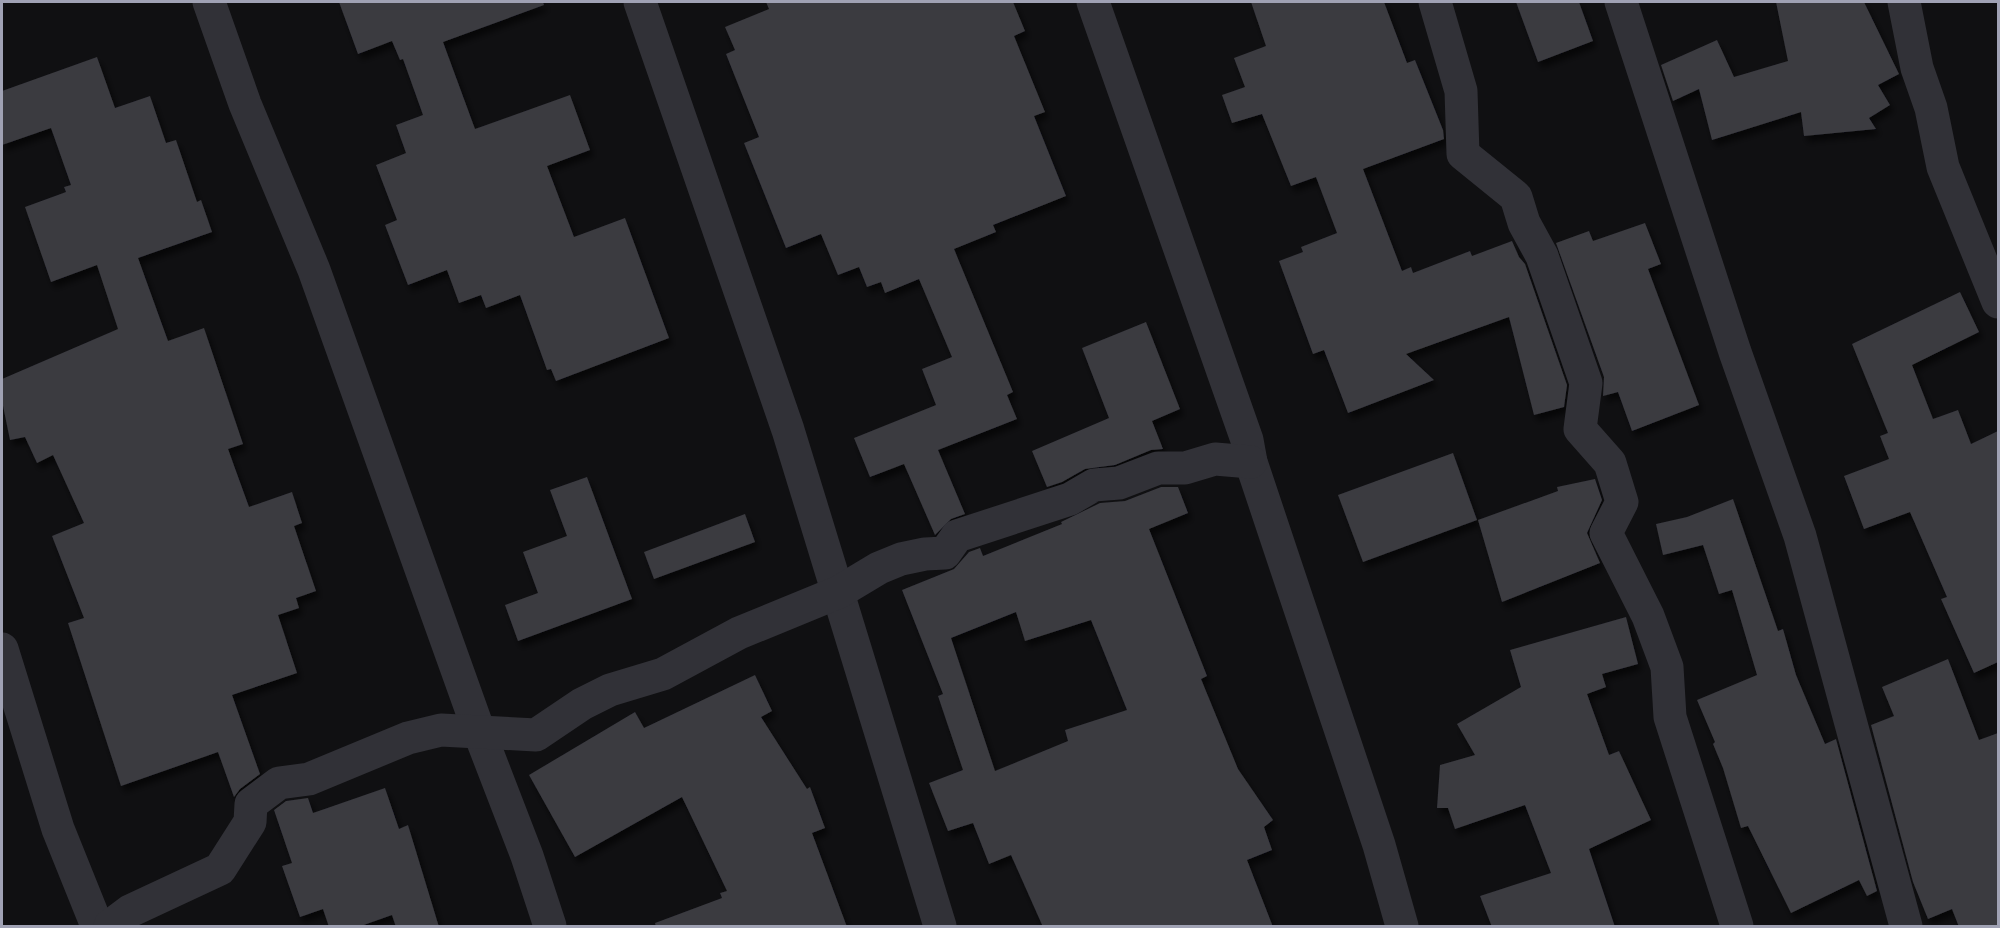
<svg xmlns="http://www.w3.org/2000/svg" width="2000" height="928" font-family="'Titillium Web',sans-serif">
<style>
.building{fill:#3a3a40;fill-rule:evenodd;filter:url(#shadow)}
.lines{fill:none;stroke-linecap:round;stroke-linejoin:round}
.minor{stroke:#313137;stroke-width:33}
</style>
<defs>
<filter id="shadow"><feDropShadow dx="3.5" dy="6" stdDeviation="3" flood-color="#0009"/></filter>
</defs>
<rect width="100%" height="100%" fill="#101012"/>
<g class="building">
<path d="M 339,2 L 543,2 L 544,5 L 443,42 L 475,129 L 570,95 L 590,150 L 547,166 L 574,237 L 625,218 L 669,338 L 556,381 L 551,369 L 547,370 L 520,295 L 486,308 L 481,295 L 459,303 L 447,270 L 408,285 L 385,225 L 397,220 L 376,165 L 406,153 L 396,125 L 423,115 L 403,59 L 400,60 L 392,41 L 358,54 Z"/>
<path d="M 766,2 L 1013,2 L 1025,31 L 1014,36 L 1045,112 L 1034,116 L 1066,196 L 993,225 L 996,232 L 954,249 L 1013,392 L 1007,395 L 1017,419 L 938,450 L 965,514 L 951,519 L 935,535 L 904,464 L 870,477 L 854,438 L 936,405 L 922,369 L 952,357 L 919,279 L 885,293 L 881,282 L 867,287 L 859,267 L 838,275 L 821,234 L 786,248 L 744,143 L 759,137 L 726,54 L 735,50 L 725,27 L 769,9 Z"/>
<path d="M 1251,2 L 1384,2 L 1407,63 L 1415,60 L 1443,130 L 1444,139 L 1363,169 L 1402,271 L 1411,267 L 1413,273 L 1470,251 L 1472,256 L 1512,241 L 1519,257 L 1525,264 L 1567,385 L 1564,407 L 1534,415 L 1509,317 L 1406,354 L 1434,380 L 1348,413 L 1324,350 L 1313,354 L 1279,261 L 1303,252 L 1301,247 L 1337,233 L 1316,177 L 1291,186 L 1262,114 L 1232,123 L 1222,95 L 1245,87 L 1234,58 L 1266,46 Z"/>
<path d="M 1516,2 L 1579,2 L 1593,41 L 1538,62 Z"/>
<path d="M 1776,2 L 1864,2 L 1899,74 L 1878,85 L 1890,105 L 1869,118 L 1876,129 L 1804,136 L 1801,112 L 1712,140 L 1699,89 L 1673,101 L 1661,65 L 1717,40 L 1734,77 L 1788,61 Z"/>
<path d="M 97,57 L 115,108 L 150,96 L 166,143 L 176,140 L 197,202 L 201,200 L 212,232 L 138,258 L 168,341 L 204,328 L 243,444 L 228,449 L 249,507 L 292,492 L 302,523 L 294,526 L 316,591 L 296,598 L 299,608 L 278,615 L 297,673 L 232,695 L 260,774 L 240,789 L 234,797 L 218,752 L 121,786 L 68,623 L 84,618 L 52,536 L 84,523 L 53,455 L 37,463 L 25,437 L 10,440 L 2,401 L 2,379 L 118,329 L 97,265 L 51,282 L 25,207 L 66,192 L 64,187 L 71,185 L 51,128 L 2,145 L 2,91 Z"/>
<path d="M 1645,223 L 1661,264 L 1648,269 L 1699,405 L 1632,431 L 1618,392 L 1603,396 L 1604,377 L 1556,243 L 1589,231 L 1593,241 Z"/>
<path d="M 1960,292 L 1979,332 L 1912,365 L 1933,419 L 1958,410 L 1971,444 L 1998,431 L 1998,662 L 1974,673 L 1941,599 L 1947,597 L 1910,512 L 1864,529 L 1844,476 L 1889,459 L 1880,436 L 1888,433 L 1852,344 Z"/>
<path d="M 1146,322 L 1180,409 L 1152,421 L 1163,449 L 1151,450 L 1115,465 L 1085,469 L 1062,482 L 1047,487 L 1032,451 L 1109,418 L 1082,348 Z"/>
<path d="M 1453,453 L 1477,520 L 1363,562 L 1338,495 Z"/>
<path d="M 587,477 L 632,599 L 518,641 L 505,605 L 538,593 L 523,552 L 567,536 L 550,490 Z"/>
<path d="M 1595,479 L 1602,500 L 1587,533 L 1600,563 L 1502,602 L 1478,520 L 1558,491 L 1557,487 Z"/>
<path d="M 1161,487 L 1178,487 L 1188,513 L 1149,529 L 1207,676 L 1201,679 L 1238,769 L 1273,820 L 1264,827 L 1272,850 L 1247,860 L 1273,927 L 1043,927 L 1011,855 L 989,864 L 973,823 L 948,831 L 929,783 L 963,770 L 938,696 L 943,694 L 902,590 L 954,569 L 969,552 L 980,548 L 983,556 L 1062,524 L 1061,522 L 1100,503 L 1125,501 ZM 1016,612 L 1025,641 L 1091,620 L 1127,710 L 1065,730 L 1068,741 L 995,771 L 951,638 Z"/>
<path d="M 1733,499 L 1778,631 L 1783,629 L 1796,675 L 1825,744 L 1836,739 L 1877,891 L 1867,896 L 1859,880 L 1791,913 L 1748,826 L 1741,828 L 1723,768 L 1713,744 L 1715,742 L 1697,700 L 1757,675 L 1732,590 L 1719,594 L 1703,545 L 1663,555 L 1656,524 L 1687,517 Z"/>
<path d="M 745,514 L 755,542 L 654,579 L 644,552 Z"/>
<path d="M 1626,617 L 1638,664 L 1602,674 L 1606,687 L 1587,694 L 1609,755 L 1619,751 L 1651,820 L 1589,849 L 1615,927 L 1492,927 L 1480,896 L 1551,873 L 1525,805 L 1455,829 L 1448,808 L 1437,808 L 1440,765 L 1475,755 L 1457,724 L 1521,687 L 1510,650 Z"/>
<path d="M 1948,659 L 1979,740 L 1998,733 L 1998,927 L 1959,927 L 1952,909 L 1928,919 L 1913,882 L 1871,725 L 1894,716 L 1882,687 Z"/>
<path d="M 755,675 L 772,711 L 761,717 L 807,789 L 810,787 L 825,828 L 812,833 L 847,927 L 656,927 L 655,923 L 722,898 L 720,893 L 727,891 L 682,797 L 575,857 L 529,775 L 635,712 L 644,728 Z"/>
<path d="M 385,788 L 399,829 L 408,825 L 439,927 L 396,927 L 392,915 L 358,927 L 329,927 L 323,909 L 300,917 L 282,866 L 292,863 L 274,810 L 286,801 L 308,798 L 313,813 Z"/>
</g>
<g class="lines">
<g class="minor">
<path d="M 209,2 L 245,104 L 314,270 L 480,734 L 527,856 L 550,926"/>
<path d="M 640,2 L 788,430 L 940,926"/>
<path d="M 1093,2 L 1247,440 L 1251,462 L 1379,845 L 1402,926"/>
<path d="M 1435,2 L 1461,91 L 1463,154 L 1516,197 L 1524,223 L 1542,256 L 1586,383 L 1580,429 L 1610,463 L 1622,502 L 1606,533 L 1648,616 L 1667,667 L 1670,717 L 1737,926"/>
<path d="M 1621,2 L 1735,352 L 1800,536 L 1906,926"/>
<path d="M 1904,2 L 1917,68 L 1931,108 L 1943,167 L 1998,302"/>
<path d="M 2,649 L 58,829 L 97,926"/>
<path d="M 110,926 L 130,911 L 220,869 L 250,822 L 251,804 L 279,783 L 309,779 L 408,738 L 441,730 L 536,735 L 582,704 L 610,690 L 663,674 L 739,633 L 839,592 L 879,568 L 901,559 L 925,554 L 945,553 L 957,536 L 1070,499 L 1094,485 L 1119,483 L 1158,468 L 1185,468 L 1215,459 L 1251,462"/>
</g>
</g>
<rect width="2000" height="928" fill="none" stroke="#a0a2b4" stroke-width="6"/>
</svg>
